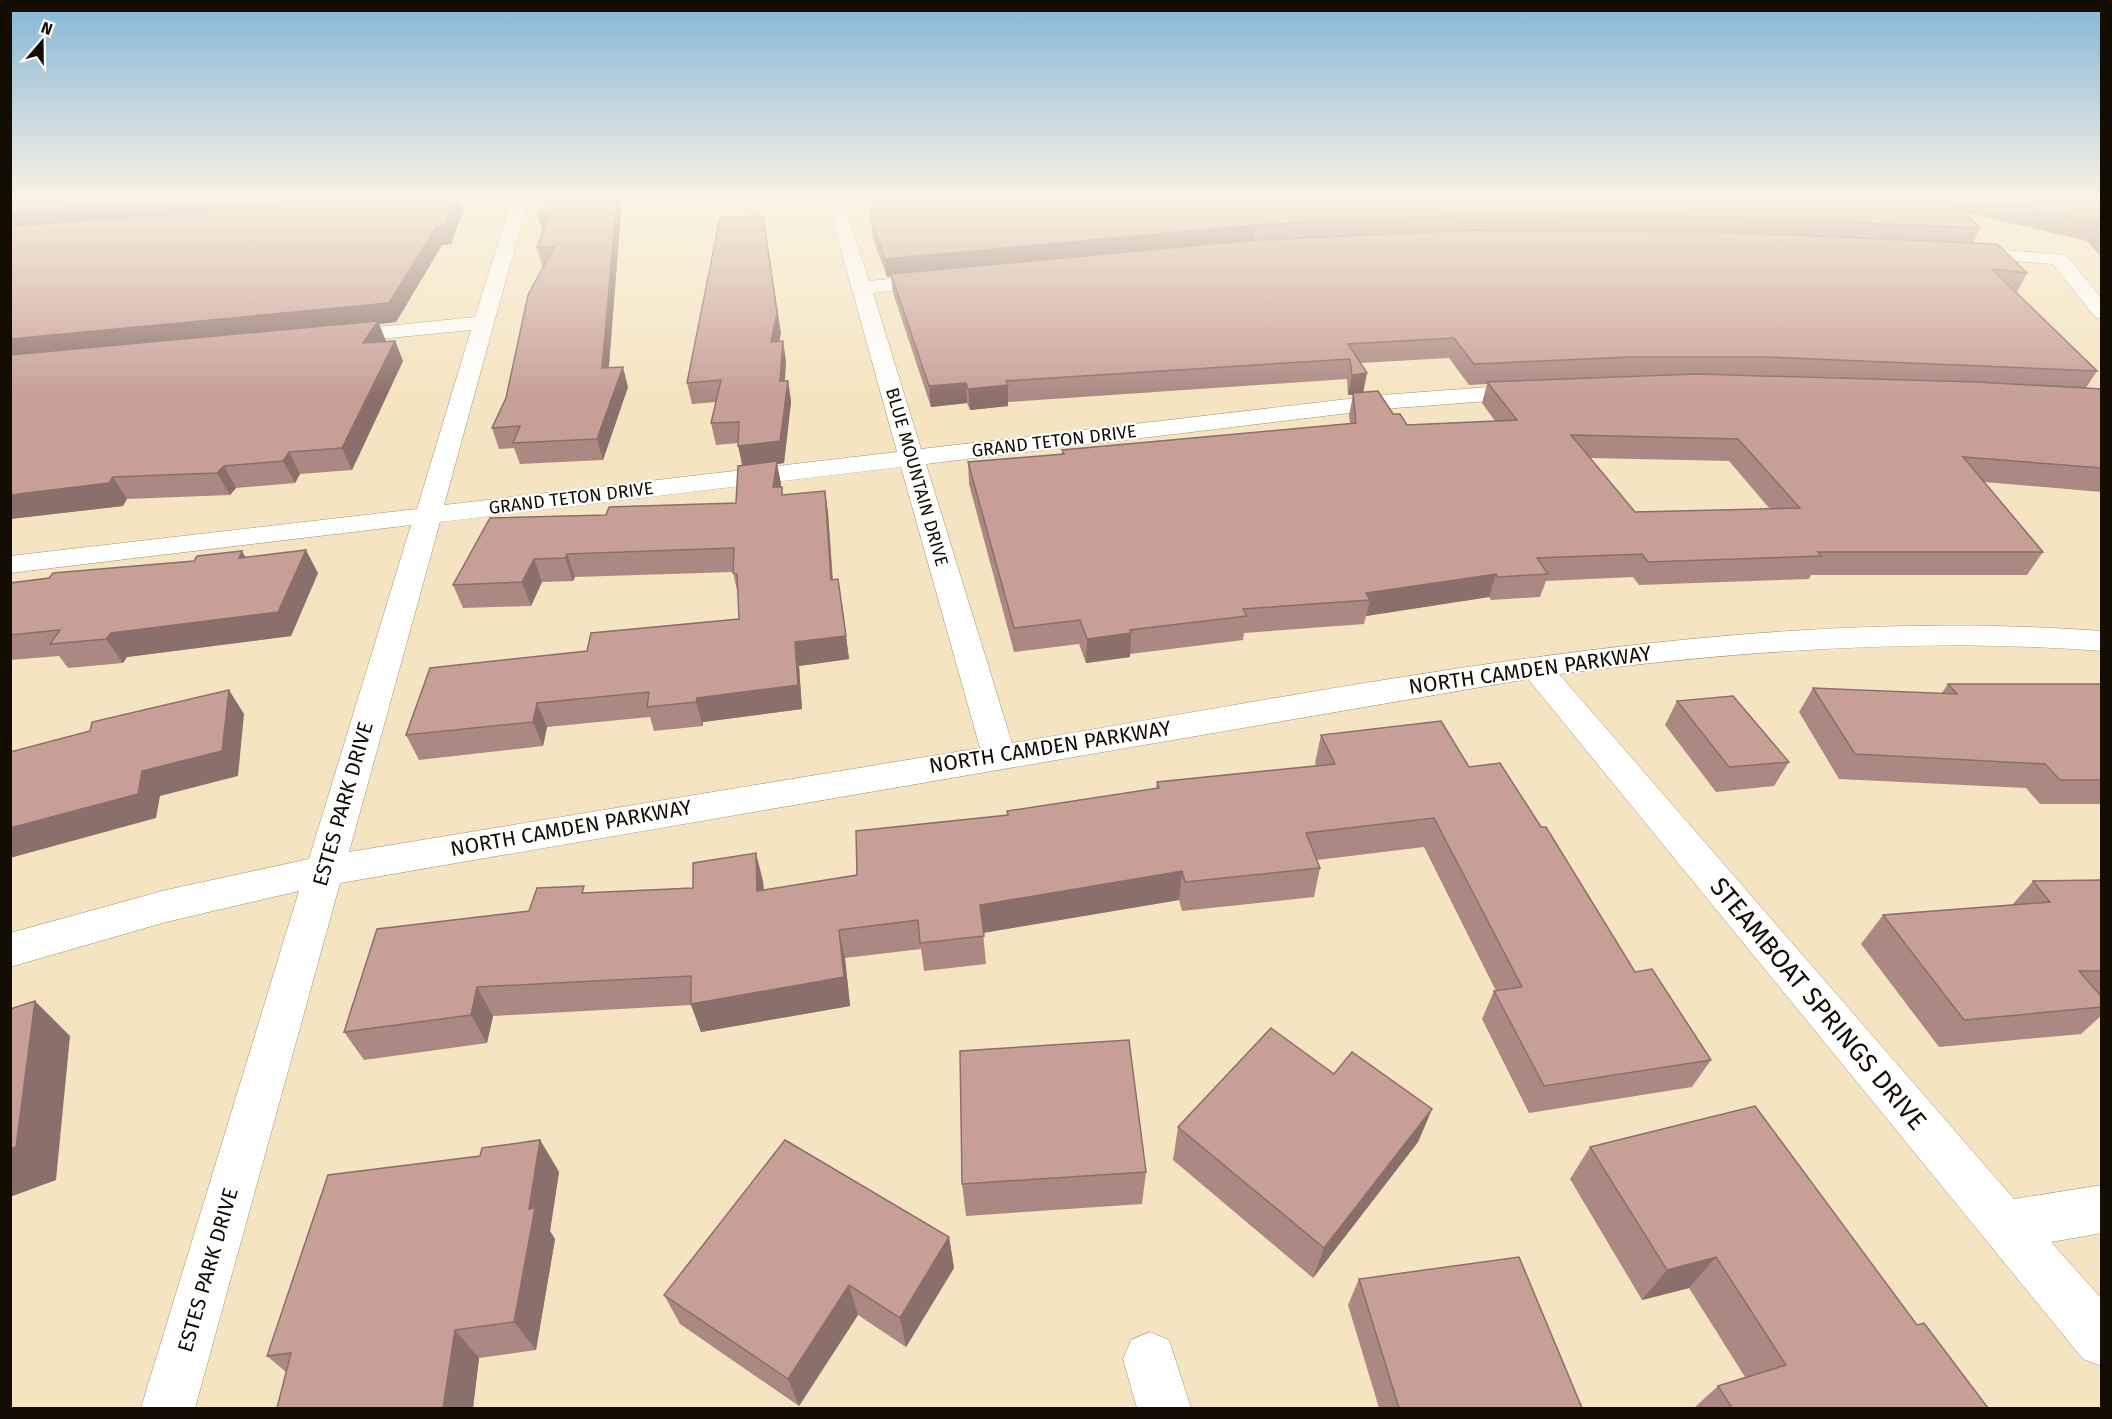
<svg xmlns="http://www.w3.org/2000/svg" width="2112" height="1419" font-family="'Fira Sans',sans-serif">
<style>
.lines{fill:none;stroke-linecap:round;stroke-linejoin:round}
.street-casing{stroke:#a19171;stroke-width:1}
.street{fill:#fff;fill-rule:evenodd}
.wall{fill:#ab8982;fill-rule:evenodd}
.shaded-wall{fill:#8b6f6a}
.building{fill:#c79f97;stroke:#8b6f6a;stroke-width:1.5;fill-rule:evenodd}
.labels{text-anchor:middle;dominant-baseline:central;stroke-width:4.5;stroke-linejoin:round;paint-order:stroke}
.far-street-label{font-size:18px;fill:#130d03;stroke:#fff}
.street-label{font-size:21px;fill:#130d03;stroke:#fff}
.near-street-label{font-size:26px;fill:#130d03;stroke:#fff}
</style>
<rect width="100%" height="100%" fill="#f5e4c1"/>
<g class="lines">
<g class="street-casing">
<g id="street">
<path d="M 459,199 L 532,199 L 527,203 L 444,505 L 897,452 L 827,199 L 843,199 L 869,281 L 938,274 L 948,280 L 938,286 L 873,293 L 921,449 L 1382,395 L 1529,384 L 1537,386 L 1541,391 L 1537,396 L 1529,398 L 1382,409 L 926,464 L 1012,743 C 1371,684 1736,604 2102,631 L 2102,651 C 1921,637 1738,651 1559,674 L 2014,1199 L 2102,1185 L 2102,1233 L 2051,1242 L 2102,1299 L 2102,1366 L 2083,1359 L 1528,679 L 340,883 L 195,1408 L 141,1408 L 299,891 L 166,922 L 10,967 L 10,933 L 166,890 L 309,859 L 411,525 L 10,573 L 10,556 L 417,509 L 471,330 L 338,343 L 330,342 L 327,337 L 330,332 L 338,331 L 475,317 L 510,205 L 416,212 L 407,207 L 416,202 ZM 901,467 L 980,748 L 349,852 L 440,522 Z"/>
<path d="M 1965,247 L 2066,255 L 2102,299 L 2102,319 L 2095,317 L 2053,264 L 1958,257 L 1956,253 Z"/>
<path d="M 1150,1332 L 1169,1340 L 1191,1408 L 1137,1408 L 1123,1359 L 1131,1340 Z"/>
</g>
</g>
<use href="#street" class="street"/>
</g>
<g class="wall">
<path d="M 10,199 L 463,211 L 451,244 L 442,245 L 396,322 L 379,324 L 386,341 L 385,341 L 395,341 L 403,361 L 352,470 L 300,474 L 295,483 L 236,488 L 230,495 L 127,499 L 123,506 L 10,519 Z"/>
<path d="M 622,199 L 609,367 L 628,387 L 603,460 L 520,464 L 514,448 L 499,449 L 492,428 L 506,398 L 543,266 L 542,266 L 537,248 L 543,231 L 538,215 Z"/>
<path d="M 869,199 L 2102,199 L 2102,258 L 2087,241 L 1963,212 L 1980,228 L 1973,243 L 2027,273 L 2017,292 L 2015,291 L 2097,371 L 2086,388 L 2102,389 L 2102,492 L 1984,482 L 2043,552 L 2027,575 L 1811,575 L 1809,579 L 1639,585 L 1633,577 L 1546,581 L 1540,597 L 1491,600 L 1489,597 L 1366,616 L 1364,624 L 1244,633 L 1243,640 L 1130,654 L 1130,657 L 1086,663 L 1079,644 L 1014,652 L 969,484 L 968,462 L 1062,454 L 1062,450 L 1350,424 L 1349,415 L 1353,395 L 1348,395 L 1347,379 L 1008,402 L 1008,406 L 970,410 L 967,403 L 931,407 L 893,293 L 891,277 L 887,277 L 873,239 ZM 1449,358 L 1469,385 L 1487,384 L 1482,403 L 1495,421 L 1407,425 L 1363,392 L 1360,363 ZM 1590,458 L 1729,461 L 1770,509 L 1635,512 Z"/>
<path d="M 781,333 L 779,341 L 786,361 L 785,381 L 788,381 L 791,402 L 784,463 L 777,464 L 781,484 L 781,487 L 783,495 L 825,491 L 828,513 L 833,580 L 842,603 L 849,659 L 799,666 L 802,709 L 703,722 L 703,726 L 654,731 L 650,717 L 547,727 L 543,746 L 419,760 L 406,735 L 587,651 L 739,619 L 738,595 L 733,572 L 575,577 L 573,581 L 542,582 L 531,606 L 463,608 L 453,585 L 606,515 L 736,503 L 742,465 L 739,443 L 716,445 L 711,423 L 716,402 L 692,404 L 687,383 Z"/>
<path d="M 245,557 L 318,573 L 291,636 L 127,657 L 123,663 L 68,668 L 59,656 L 10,660 L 10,583 Z"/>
<path d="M 1948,684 L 2102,684 L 2102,804 L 2040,804 L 2026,788 L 1839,779 L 1799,712 L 1813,688 L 1941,694 Z"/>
<path d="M 1677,701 L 1789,762 L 1774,786 L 1716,792 L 1665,725 Z"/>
<path d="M 1321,735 L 1469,767 L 1541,827 L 1635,972 L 1711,1060 L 1692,1087 L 1529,1113 L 1482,1019 L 1494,991 L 1496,991 L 1424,847 L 1317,860 L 1320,868 L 1314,897 L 1182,911 L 1179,900 L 983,933 L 986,964 L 924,971 L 921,949 L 845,958 L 850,1006 L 701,1032 L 691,1005 L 493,1016 L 487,1043 L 364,1060 L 344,1032 L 529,911 L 587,893 L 693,888 L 763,881 L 764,890 L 857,875 L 1007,815 L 1007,811 L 1156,788 L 1157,782 L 1316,766 L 1315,763 Z"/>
<path d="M 2102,880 L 2102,1015 L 2081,1034 L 1939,1047 L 1861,944 L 1883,915 L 2012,905 L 2033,881 Z"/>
<path d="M 1334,1074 L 1432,1109 L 1418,1142 L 1313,1278 L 1173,1160 L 1178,1127 Z"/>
<path d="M 540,1140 L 559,1172 L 550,1231 L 555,1239 L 536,1350 L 479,1358 L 473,1408 L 277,1408 L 286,1372 L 267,1356 L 480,1156 Z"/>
<path d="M 1590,1147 L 1917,1325 L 1988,1408 L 1694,1408 L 1718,1386 L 1745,1377 L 1689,1288 L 1642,1300 L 1570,1179 Z"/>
<path d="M 1146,1172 L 1142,1204 L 966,1216 L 962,1184 Z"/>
<path d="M 949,1237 L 954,1268 L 906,1347 L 858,1315 L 799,1406 L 680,1324 L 664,1295 Z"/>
<path d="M 1359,1279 L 1582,1408 L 1379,1408 L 1348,1305 Z"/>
</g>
<g class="shaded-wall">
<path d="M 195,199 L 442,199 L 10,230 L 10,212 Z"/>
<path d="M 455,199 L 459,199 L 463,211 L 451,244 L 442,245 L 396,322 L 379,324 L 386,341 L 372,364 L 10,361 L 10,339 L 436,227 Z"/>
<path d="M 617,199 L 622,199 L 607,388 L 602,368 Z"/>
<path d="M 549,214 L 543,232 L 538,215 Z"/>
<path d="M 1255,225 L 1253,243 L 887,277 L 885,259 Z"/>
<path d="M 766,234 L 781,333 L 775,362 L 771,342 Z"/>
<path d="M 395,341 L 403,361 L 352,470 L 342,448 Z"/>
<path d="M 783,341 L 786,361 L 783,402 L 780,381 Z"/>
<path d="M 623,367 L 628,387 L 603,460 L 597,439 Z"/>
<path d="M 1367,373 L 1363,394 L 1348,395 L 1352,375 Z"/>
<path d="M 788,381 L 791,402 L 784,463 L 777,464 L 781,484 L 778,510 L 773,487 L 743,468 L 738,446 Z"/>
<path d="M 966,383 L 967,403 L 931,407 L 929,386 Z"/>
<path d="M 1008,385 L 1008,406 L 970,410 L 968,389 Z"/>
<path d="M 289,452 L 300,474 L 295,483 L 283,461 Z"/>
<path d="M 224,466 L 236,488 L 230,495 L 217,473 Z"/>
<path d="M 113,477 L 127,499 L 123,506 L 10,519 L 10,495 Z"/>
<path d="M 825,491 L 828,513 L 834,604 L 831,580 Z"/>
<path d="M 306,550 L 318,573 L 291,636 L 127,657 L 123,663 L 106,639 L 111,633 Z"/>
<path d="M 242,551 L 255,574 L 239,558 Z"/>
<path d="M 567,554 L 575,577 L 573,581 L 565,558 Z"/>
<path d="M 534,559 L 542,582 L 531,606 L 522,582 Z"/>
<path d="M 1496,574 L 1489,597 L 1366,616 L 1370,600 L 1366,593 Z"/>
<path d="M 838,579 L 849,659 L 799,666 L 802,709 L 703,722 L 703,726 L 696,702 L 697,698 L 795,642 Z"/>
<path d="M 1131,633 L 1130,657 L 1086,663 L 1087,639 Z"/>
<path d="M 229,690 L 244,714 L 238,776 L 160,796 L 156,818 L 10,858 L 10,828 L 142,771 Z"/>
<path d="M 537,703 L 547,727 L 543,746 L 533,722 Z"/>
<path d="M 756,853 L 763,881 L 765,920 L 757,891 Z"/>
<path d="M 1182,871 L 1179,900 L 982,933 L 980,905 Z"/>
<path d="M 839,930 L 845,958 L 850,1006 L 701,1032 L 691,1004 Z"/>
<path d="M 477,987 L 493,1016 L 487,1043 L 471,1015 Z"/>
<path d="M 35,1001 L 70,1036 L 56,1180 L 10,1197 L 10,1149 Z"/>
<path d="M 1432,1109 L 1418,1142 L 1313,1278 L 1324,1248 Z"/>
<path d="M 540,1140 L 559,1172 L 550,1231 L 555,1239 L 536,1350 L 514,1322 L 529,1209 Z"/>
<path d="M 949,1237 L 954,1268 L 906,1347 L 900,1318 Z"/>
<path d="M 1716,1257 L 1689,1288 L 1642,1300 L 1667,1270 Z"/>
<path d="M 849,1285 L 858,1315 L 799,1406 L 788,1379 Z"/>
<path d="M 455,1330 L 479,1358 L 473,1408 L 443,1408 Z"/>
</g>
<g class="building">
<path d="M 10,199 L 195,199 L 10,212 Z"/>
<path d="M 386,199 L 455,199 L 445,226 L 436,227 L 389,303 L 10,339 L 10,226 Z"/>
<path d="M 543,199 L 617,199 L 602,368 L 623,367 L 597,439 L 513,443 L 520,426 L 492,428 L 506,398 L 528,295 L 554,247 L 537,248 L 549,214 L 538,215 Z"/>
<path d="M 869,199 L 1949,199 L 1980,228 L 1729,217 L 1473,215 L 1255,225 L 885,259 L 871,221 Z"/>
<path d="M 1989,199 L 2102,199 L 2102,228 L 2097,223 Z"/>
<path d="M 763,216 L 777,313 L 771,342 L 783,341 L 780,381 L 788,381 L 780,441 L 738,446 L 739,422 L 711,423 L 721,380 L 687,383 L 720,217 Z"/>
<path d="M 1470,230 L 1725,232 L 1997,244 L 2027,273 L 1992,269 L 2097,371 L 1768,357 L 1630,357 L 1474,364 L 1454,338 L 1348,344 L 1367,373 L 1352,375 L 1350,359 L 1006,381 L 1008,385 L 968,389 L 966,383 L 929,386 L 891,274 L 1257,240 Z"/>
<path d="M 378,321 L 363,343 L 395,341 L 342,448 L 289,452 L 283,461 L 224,466 L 217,473 L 113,477 L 109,483 L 10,495 L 10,355 Z"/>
<path d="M 1697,374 L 1976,382 L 2102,389 L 2102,468 L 1963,457 L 2043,552 L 1818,552 L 1821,556 L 1648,562 L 1642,554 L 1537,558 L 1548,574 L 1498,577 L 1496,574 L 1366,593 L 1370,600 L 1243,609 L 1247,616 L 1130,630 L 1131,633 L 1087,639 L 1080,620 L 1014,628 L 968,462 L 1064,454 L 1062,450 L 1356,423 L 1353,393 L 1378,391 L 1393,414 L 1400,414 L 1407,425 L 1517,420 L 1487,382 ZM 1571,435 L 1738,439 L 1800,508 L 1635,512 Z"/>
<path d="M 777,461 L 773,487 L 782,487 L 782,495 L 825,491 L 831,580 L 838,579 L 846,636 L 795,642 L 798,685 L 697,698 L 696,702 L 647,707 L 649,692 L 537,703 L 533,722 L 406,735 L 430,668 L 587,651 L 591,633 L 739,619 L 737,574 L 733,573 L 734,548 L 567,554 L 565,558 L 534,559 L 522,582 L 453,585 L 490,518 L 606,515 L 609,507 L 736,503 L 738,466 Z"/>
<path d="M 306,550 L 278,612 L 111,633 L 106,639 L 50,644 L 60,630 L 10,635 L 10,583 L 49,578 L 53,573 L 194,561 L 197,556 L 242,551 L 239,558 Z"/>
<path d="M 1948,684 L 2102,684 L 2102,780 L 2060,780 L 2045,764 L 1855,754 L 1813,688 L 1957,694 Z"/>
<path d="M 229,690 L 222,751 L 142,771 L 138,794 L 10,828 L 10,752 L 90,731 L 92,722 Z"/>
<path d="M 1733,696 L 1789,762 L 1729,767 L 1677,701 Z"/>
<path d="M 1441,721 L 1469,767 L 1500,763 L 1541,827 L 1546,827 L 1635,972 L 1652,969 L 1711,1060 L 1544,1086 L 1494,991 L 1522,987 L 1434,818 L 1306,833 L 1320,868 L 1185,882 L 1182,871 L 980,905 L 984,936 L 920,943 L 918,920 L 839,930 L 844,977 L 691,1004 L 691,976 L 477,987 L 471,1015 L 344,1032 L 377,929 L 529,911 L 537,888 L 584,886 L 582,893 L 693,888 L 693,863 L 756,853 L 757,891 L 857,875 L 856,831 L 1008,815 L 1007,811 L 1159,788 L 1157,782 L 1335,764 L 1321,735 Z"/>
<path d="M 2102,880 L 2102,971 L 2079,971 L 2102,997 L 2102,1007 L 1964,1020 L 1883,915 L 2050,902 L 2033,881 Z"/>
<path d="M 35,1001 L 16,1147 L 10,1149 L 10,1009 Z"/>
<path d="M 1271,1028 L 1334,1074 L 1352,1052 L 1432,1109 L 1324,1248 L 1178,1127 Z"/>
<path d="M 1129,1040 L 1146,1172 L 962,1184 L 960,1051 Z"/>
<path d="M 1755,1106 L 1917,1325 L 1924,1323 L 1988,1408 L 1732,1408 L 1718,1386 L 1786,1365 L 1716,1257 L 1667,1270 L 1590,1147 Z"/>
<path d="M 540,1140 L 529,1209 L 535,1208 L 514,1322 L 455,1330 L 443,1408 L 277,1408 L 291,1353 L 267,1356 L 328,1175 L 480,1156 L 482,1148 Z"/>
<path d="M 785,1140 L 949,1237 L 900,1318 L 849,1285 L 788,1379 L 664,1295 Z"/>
<path d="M 1519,1257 L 1582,1408 L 1399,1408 L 1359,1279 Z"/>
</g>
<linearGradient id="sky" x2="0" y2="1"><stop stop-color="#83b6d5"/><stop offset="0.5" stop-color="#faf3e3"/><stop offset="1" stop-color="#faf3e3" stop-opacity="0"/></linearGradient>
<rect width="2112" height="397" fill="url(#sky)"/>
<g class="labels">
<g class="far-street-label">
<text transform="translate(1054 441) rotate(-7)">GRAND TETON DRIVE</text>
<text transform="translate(917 477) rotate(74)">BLUE MOUNTAIN DRIVE</text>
<text transform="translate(571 498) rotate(-7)">GRAND TETON DRIVE</text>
</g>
<g class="street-label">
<text transform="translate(1530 670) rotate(-8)">NORTH CAMDEN PARKWAY</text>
<text transform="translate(1050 747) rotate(-9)">NORTH CAMDEN PARKWAY</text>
<text transform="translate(343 804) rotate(-74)">ESTES PARK DRIVE</text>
<text transform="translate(571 828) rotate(-10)">NORTH CAMDEN PARKWAY</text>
<text transform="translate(208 1270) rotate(-74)">ESTES PARK DRIVE</text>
</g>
<g class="near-street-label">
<text transform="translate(1818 1004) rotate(50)">STEAMBOAT SPRINGS DRIVE</text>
</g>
</g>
<rect width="2112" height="1419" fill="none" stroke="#130d03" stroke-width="24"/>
<g transform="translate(42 42) rotate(20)" stroke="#ffffff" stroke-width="4.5" paint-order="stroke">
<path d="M0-4.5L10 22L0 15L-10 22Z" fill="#130d03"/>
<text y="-9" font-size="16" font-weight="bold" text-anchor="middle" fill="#130d03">N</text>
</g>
</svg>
